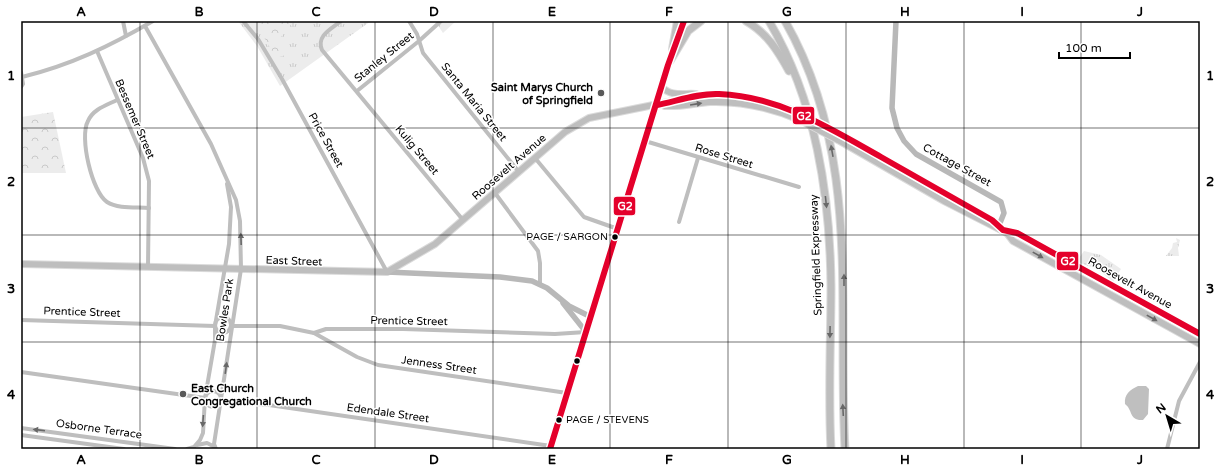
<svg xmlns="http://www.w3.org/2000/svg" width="1221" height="470" font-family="'Varela Round',sans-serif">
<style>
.grass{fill:url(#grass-tufts)}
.forest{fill:url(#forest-crowns)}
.water{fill:#bfbfbf}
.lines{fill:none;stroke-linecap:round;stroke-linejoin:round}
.primary-casing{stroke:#dbdbdb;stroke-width:8}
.highway-casing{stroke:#dbdbdb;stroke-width:9}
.street{stroke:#bebebe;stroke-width:4}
.secondary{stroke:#b8b8b8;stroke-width:5.5}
.primary{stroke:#bebebe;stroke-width:6}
.highway{stroke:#bebebe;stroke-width:7}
.primary-bridge-casing{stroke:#dbdbdb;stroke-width:8;stroke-linecap:butt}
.primary-bridge{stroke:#bebebe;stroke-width:6}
.bus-1-casing{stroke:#fff;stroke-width:9}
.bus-1{stroke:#e4002b;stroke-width:6}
.oneway{fill:#686868}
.grid{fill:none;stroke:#000;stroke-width:1;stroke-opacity:0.55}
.poi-dot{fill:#595959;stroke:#fff;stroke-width:1.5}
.bus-dot{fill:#000;stroke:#fff;stroke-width:1.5}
.labels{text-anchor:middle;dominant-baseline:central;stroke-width:3;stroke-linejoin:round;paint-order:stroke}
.bus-label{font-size:10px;fill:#000;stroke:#fff;text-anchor:end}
.street-label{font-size:11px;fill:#000;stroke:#fff}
.poi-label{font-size:11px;font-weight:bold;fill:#000;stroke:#fff;text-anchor:end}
.line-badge{stroke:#fff;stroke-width:1.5}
.badge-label{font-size:11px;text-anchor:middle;font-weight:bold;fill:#fff}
.neatline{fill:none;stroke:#000;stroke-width:1.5}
.grid-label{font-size:13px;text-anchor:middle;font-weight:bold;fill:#000}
</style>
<defs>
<pattern id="grass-tufts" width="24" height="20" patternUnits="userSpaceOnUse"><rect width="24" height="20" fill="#ececec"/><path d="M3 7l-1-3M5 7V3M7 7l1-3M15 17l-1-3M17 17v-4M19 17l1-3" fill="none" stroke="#c9c9c9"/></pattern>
<pattern id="forest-crowns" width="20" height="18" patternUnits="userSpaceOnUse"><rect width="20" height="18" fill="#ececec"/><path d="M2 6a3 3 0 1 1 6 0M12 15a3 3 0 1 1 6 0" fill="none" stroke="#c9c9c9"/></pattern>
</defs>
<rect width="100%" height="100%" fill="#fff"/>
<g class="grass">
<path d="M 238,21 L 371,21 L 280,86 L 257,46 Z"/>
<path d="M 435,21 L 456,21 L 443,33 Z"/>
<path d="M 1176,238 L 1180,240 L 1178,248 L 1179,256 L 1166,256 L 1172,248 L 1173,243 L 1177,242 Z"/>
<path d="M 1084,251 L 1101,255 L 1121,269 L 1113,282 C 1108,279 1106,275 1101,272 C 1093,266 1085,266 1077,261 Z"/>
</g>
<g class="forest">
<path d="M 250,21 L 294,21 L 279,39 L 289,54 L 276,58 L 265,39 Z"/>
<path d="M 53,112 L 66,173 L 21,173 L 21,117 Z"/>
</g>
<path class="water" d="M 1138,386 L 1146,386 L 1149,389 L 1148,414 L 1143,420 C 1129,421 1133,410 1125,404 C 1124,394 1130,390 1138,386 Z"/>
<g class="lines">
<g class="primary-casing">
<g id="primary">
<path d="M 672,49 L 677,21"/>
<path d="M 662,87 C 670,97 685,93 696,94"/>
<path d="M 665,106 C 681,107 695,103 710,102 C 741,101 772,108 800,120"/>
<path d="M 843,136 L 992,220 L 998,228"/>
<path d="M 838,140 L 944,201 L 1007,233 L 1017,233 L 1200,334"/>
<path d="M 1007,233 L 1013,241 L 1200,344"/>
<path d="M 21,264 L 387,272 L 435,244 L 565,132 L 589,118 L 703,95 C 737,94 769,101 800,113"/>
<path d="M 550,449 L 668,65 L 684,21"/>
</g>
</g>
<g class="highway-casing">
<g id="highway">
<path d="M 746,21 C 767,33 778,51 789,71"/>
<path d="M 769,21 C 816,101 830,194 831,286 C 831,340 828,395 831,449"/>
<path d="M 785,21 C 862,156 837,302 845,449"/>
<path d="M 670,61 L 688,31 L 701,21"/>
</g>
</g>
<g class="street">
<path d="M 123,21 L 126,36"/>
<path d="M 243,21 L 258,39 L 282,79 L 387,272"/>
<path d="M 341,21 C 331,29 316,36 322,50 L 463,220"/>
<path d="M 409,21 L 417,34 L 423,53 L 519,172"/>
<path d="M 145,26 L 211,144 L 236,200 L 240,221 L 241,269 L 214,444 L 216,449"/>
<path d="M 97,51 L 143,158 L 149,181 L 148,267"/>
<path d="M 21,72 L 23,84 L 21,87"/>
<path d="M 22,77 C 71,65 110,46 153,21"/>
<path d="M 357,91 L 419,41 L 441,21"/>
<path d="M 117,100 C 107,105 93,109 88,121 C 79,137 92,192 107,202 C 118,209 136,207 149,208"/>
<path d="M 645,141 L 799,187"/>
<path d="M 535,158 L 584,217 L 618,229"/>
<path d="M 495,193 L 538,251 L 540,263 L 540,284"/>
<path d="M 679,222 L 698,158"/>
<circle cx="223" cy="325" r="8"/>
<path d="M 21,320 L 215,326"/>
<path d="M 232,326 L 280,326 L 314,333 L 326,329 L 403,329 L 555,334 L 586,332"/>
<path d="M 314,333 L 357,357 L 378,365 L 567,393"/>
<path d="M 21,372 L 205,398"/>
<circle cx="213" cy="399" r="8"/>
<path d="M 221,401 L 269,405 L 551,446"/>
<path d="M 21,428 L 175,449"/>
<path d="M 21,435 L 124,449"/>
<path d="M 197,445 L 207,443 L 215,447"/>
<path d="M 187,449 L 194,447 L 200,440 L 203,433 L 205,398 L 215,340 L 215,326 L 229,244 L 231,207 L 227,184"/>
<path d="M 1167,449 L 1179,401 L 1200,362"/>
</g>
<g class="secondary">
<path d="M 896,21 L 892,108 L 897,128 L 904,141 L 916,154 L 1001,202 L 1004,213 L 998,228"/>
<path d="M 387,272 L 500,277 L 532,281 L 547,288 L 569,306 L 591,317"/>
<path d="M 563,303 L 586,332"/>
</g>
<use href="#primary" class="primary"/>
<use href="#highway" class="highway"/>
<g class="primary-bridge-casing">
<g id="primary-bridge">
<path d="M 800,113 L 843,136"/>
<path d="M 800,120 L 838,140"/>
</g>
</g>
<use href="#primary-bridge" class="primary-bridge"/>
<g class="bus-1-casing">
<g id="bus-1">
<path d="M 657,105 C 677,101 699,93 719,94 C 779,96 831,129 881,157 C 918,178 955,199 992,220 L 1003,230 L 1017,233 L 1200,334"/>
<path d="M 550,449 L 668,65 L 684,21"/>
</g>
</g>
<use href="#bus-1" class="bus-1"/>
</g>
<defs><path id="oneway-solid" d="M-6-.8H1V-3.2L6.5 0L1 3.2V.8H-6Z"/></defs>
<g class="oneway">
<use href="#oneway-solid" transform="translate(696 104) rotate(-9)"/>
<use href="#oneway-solid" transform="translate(832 151) rotate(-100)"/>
<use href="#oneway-solid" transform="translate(826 202) rotate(84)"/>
<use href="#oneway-solid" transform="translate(241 239) rotate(-92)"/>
<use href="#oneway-solid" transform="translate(1038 255) rotate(29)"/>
<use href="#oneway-solid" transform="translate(844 280) rotate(-90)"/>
<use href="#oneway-solid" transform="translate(1152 318) rotate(29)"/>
<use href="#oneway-solid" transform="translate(830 332) rotate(91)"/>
<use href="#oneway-solid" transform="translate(226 368) rotate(-82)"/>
<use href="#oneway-solid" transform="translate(843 410) rotate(-93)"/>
<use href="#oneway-solid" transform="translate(203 421) rotate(94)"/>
<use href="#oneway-solid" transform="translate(39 430) rotate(-173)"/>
</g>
<path class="grid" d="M 140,21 L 140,449M 257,21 L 257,449M 375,21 L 375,449M 493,21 L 493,449M 610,21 L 610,449M 728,21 L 728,449M 846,21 L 846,449M 964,21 L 964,449M 1081,21 L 1081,449M 21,128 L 1200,128M 21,235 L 1200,235M 21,342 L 1200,342"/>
<g class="poi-dot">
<circle cx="601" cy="93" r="4"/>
<circle cx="183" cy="394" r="4"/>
</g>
<g class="bus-dot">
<circle cx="615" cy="237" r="3.5"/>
<circle cx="577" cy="361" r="3.5"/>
<circle cx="559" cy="420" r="3.5"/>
</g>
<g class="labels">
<g class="bus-label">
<text x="608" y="237">PAGE / SARGON</text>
<text x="566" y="420" text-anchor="start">PAGE / STEVENS</text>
</g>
<g class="street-label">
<text transform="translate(384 57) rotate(-39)">Stanley Street</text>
<text transform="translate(474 102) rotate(51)">Santa Maria Street</text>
<text transform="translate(135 119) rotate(67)">Bessemer Street</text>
<text transform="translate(326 140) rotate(61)">Price Street</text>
<text transform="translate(417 150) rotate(50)">Kulig Street</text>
<text transform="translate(724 156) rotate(17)">Rose Street</text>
<text transform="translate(957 165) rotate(29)">Cottage Street</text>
<text transform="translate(509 167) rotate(-41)">Roosevelt Avenue</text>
<text transform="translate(816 255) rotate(-92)">Springfield Expressway</text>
<text transform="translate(294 261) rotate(2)">East Street</text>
<text transform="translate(1130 283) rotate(29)">Roosevelt Avenue</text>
<text transform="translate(225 310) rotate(-81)">Bowles Park</text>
<text transform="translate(82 312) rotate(2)">Prentice Street</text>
<text transform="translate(409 321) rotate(1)">Prentice Street</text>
<text transform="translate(439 365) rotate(8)">Jenness Street</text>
<text transform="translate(388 413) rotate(8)">Edendale Street</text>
<text transform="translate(99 429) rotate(8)">Osborne Terrace</text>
</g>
<g class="poi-label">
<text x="593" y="87">Saint Marys Church<tspan x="593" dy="13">of Springfield</tspan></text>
<text x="191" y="388" text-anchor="start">East Church<tspan x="191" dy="13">Congregational Church</tspan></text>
</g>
</g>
<g class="line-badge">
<rect x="792" y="106" width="23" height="19" rx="4" fill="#e4002b"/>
<rect x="613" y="196" width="23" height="20" rx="4" fill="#e4002b"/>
<rect x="1056" y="251" width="23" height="20" rx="4" fill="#e4002b"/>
</g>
<g class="badge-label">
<text x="804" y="120">G2</text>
<text x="625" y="210">G2</text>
<text x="1068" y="265">G2</text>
</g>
<rect width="1221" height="470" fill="none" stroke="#ffffff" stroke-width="44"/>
<g transform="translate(1167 416) rotate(322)" stroke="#ffffff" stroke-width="3" paint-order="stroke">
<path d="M0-3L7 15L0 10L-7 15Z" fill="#000000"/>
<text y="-6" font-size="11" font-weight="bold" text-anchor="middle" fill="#000000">N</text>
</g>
<path d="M1059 52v6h71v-6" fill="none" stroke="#000000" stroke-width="2"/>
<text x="1065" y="52" font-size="12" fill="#000000" stroke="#ffffff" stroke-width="3" paint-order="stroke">100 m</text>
<rect x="22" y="22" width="1177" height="426" class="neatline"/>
<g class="grid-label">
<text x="81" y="16">A</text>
<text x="199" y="16">B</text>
<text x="316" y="16">C</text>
<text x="434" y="16">D</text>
<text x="552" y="16">E</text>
<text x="669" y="16">F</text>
<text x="787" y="16">G</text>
<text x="905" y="16">H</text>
<text x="1022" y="16">I</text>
<text x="1140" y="16">J</text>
<text x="11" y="80">1</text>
<text x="1210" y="80">1</text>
<text x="11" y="186">2</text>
<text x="1210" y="186">2</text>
<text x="11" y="293">3</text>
<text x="1210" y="293">3</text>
<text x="11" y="399">4</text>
<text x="1210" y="399">4</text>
<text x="81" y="464">A</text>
<text x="199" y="464">B</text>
<text x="316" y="464">C</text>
<text x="434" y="464">D</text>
<text x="552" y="464">E</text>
<text x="669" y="464">F</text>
<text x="787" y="464">G</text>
<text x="905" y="464">H</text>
<text x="1022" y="464">I</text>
<text x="1140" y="464">J</text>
</g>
</svg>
